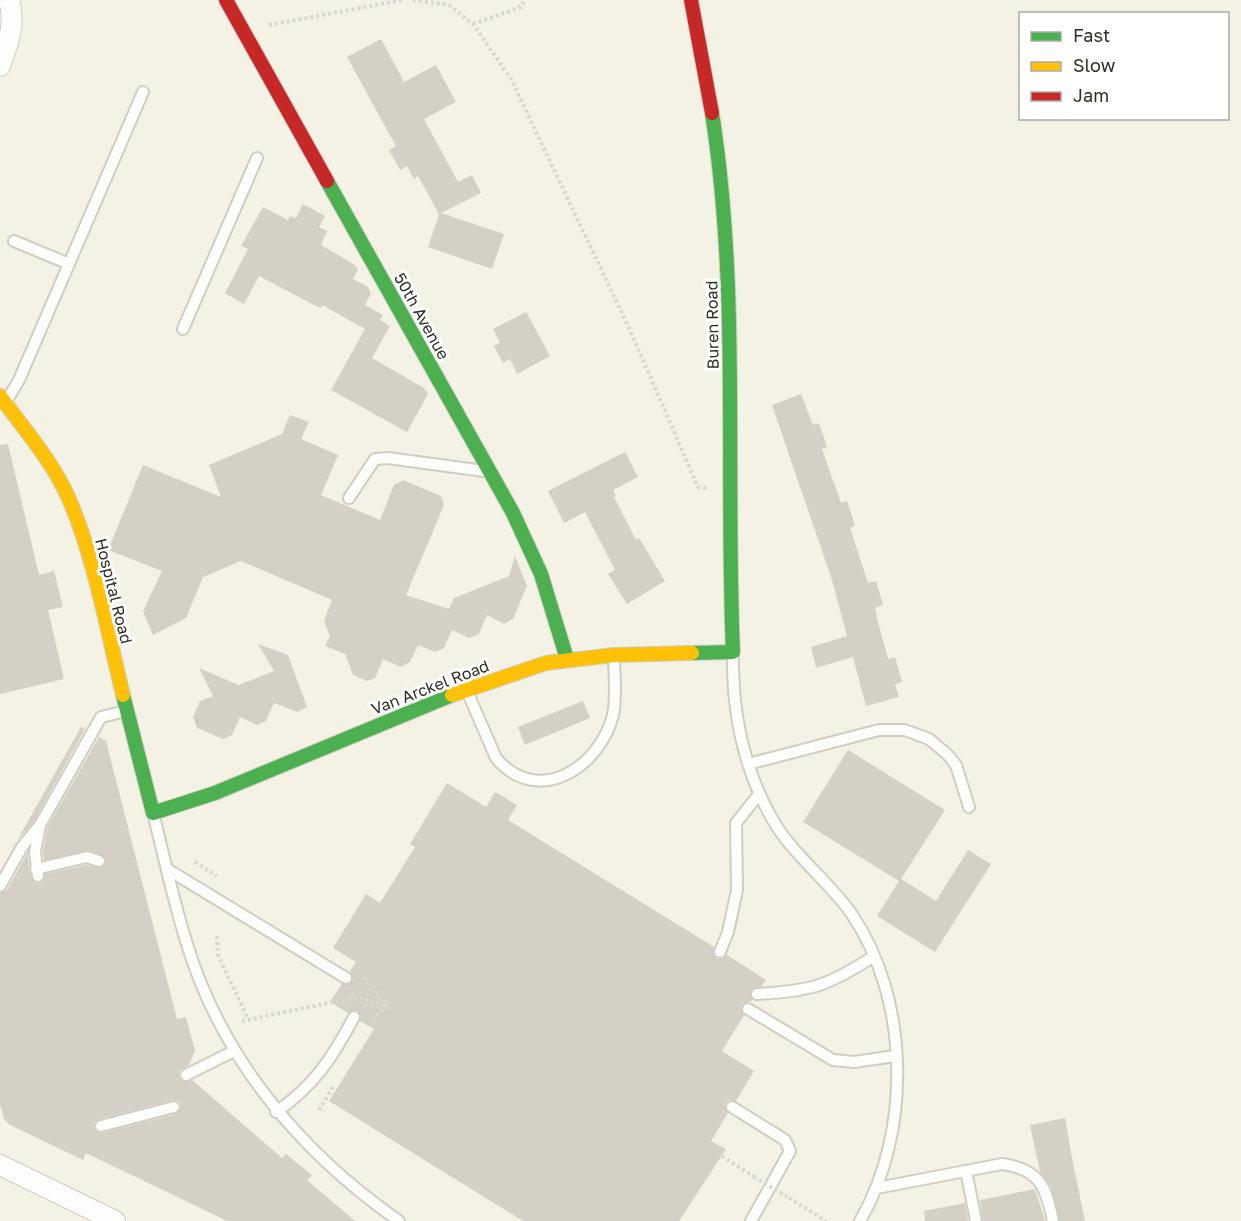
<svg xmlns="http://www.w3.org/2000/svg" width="1241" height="1221" font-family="'Golos Text',sans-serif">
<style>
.building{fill:#d4d0c6;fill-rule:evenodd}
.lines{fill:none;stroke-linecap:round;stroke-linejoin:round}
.lane-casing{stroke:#cfcec3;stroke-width:14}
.street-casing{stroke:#cfcec3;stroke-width:22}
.fast-casing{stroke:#cfcec3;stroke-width:16}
.slow-casing{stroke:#cfcec3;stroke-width:16}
.jam-casing{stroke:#cfcec3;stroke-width:16}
.path{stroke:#d8d8d3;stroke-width:4;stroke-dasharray:3 3;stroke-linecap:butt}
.lane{stroke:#fdfdfb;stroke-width:10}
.street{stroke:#fdfdfb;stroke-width:20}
.fast{stroke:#4caf50;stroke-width:14}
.slow{stroke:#ffc107;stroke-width:14}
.jam{stroke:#c62828;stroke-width:14}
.path-bridge{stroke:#d8d8d3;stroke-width:4;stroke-dasharray:3 3;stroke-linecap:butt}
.labels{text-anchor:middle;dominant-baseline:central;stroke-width:6;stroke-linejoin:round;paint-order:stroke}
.street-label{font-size:16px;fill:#2e2e24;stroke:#fff}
</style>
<rect width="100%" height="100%" fill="#f3f2e4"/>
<g class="building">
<path d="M 381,39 L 404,82 L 436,65 L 456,102 L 424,119 L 458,182 L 472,175 L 481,193 L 441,213 L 504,234 L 492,269 L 428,247 L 439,214 L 418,176 L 414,179 L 407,166 L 400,170 L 389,150 L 396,146 L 347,57 Z"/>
<path d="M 303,204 L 325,216 L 319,227 L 327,231 L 321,245 L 355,265 L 358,270 L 353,279 L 368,287 L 371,293 L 365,305 L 383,315 L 380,320 L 390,326 L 372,358 L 424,388 L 428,394 L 407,432 L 331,390 L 365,329 L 322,305 L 321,308 L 314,305 L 259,276 L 244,304 L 225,293 L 248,249 L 241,246 L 263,207 L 288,220 L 290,216 L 296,218 Z"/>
<path d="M 526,312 L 550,356 L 517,374 L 510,359 L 503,363 L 494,346 L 500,342 L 493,329 Z"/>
<path d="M 801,394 L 813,425 L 819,423 L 827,447 L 822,449 L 841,503 L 847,501 L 855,525 L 850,528 L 868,583 L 876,581 L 883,605 L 875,608 L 878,622 L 888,659 L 895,657 L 902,682 L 895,684 L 899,697 L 866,706 L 853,657 L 816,668 L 811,647 L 847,636 L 832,580 L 772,405 Z"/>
<path d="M 290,415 L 309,422 L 301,439 L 338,455 L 321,495 L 380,520 L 394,485 L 403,480 L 441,496 L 444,505 L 406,595 L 449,609 L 454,598 L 509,576 L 515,556 L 527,586 L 513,619 L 504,624 L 487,615 L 479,634 L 469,638 L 452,630 L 444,648 L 435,652 L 418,645 L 410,662 L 401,667 L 383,659 L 375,678 L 367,681 L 353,675 L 345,654 L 325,646 L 330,636 L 324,621 L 332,600 L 241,561 L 203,577 L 186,618 L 153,635 L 143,611 L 162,571 L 108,550 L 143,465 L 221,497 L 209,465 L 282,434 Z"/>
<path d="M 8,444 L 39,575 L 54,571 L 63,607 L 48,610 L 64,679 L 0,694 L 0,445 Z"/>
<path d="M 625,452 L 638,477 L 613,490 L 616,496 L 614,497 L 636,540 L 639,538 L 665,581 L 627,604 L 608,574 L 615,570 L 585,512 L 564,523 L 548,491 Z"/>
<path d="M 258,644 L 288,655 L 307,707 L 297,712 L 274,703 L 266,721 L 257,725 L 240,717 L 232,735 L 223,739 L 197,728 L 193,717 L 200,701 L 213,696 L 199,668 L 239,685 L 274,671 Z"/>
<path d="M 583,701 L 590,718 L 525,745 L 518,727 Z"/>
<path d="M 81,727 L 85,729 L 34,821 L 16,842 L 0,871 Z"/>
<path d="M 99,737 L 106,741 L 177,1019 L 186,1017 L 195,1051 L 189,1065 L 179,1071 L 180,1079 L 185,1082 L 192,1080 L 282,1158 L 286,1154 L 312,1175 L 307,1180 L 355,1221 L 227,1221 L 86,1153 L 83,1160 L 10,1125 L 4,1119 L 0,1105 L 0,893 L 7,890 L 28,852 L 29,871 L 36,883 L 43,882 L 45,874 L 87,865 L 100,868 L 106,864 L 104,856 L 89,850 L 44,860 L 43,852 L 47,828 ZM 173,1100 L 179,1101 L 181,1106 L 176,1114 L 103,1133 L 94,1128 L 94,1123 L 99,1119 Z"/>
<path d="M 848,750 L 945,810 L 901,879 L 936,901 L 968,850 L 991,864 L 935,952 L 877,916 L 899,881 L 803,822 Z"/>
<path d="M 447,783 L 486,807 L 495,792 L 517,805 L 508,820 L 714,947 L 713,954 L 717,959 L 722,959 L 727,955 L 766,980 L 762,986 L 751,990 L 750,995 L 753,1000 L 742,1005 L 741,1009 L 744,1015 L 722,1051 L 754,1071 L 736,1101 L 729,1100 L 725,1104 L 728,1113 L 711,1141 L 726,1149 L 679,1221 L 523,1221 L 329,1101 L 374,1029 L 360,1021 L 358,1011 L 353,1010 L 348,1013 L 330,1002 L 342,984 L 352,982 L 353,978 L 350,971 L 356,962 L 333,948 L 366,894 L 380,903 L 415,847 L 410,844 Z"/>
<path d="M 1065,1118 L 1072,1158 L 1085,1221 L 1060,1221 L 1051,1187 L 1040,1172 L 1030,1125 Z"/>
<path d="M 1035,1189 L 1045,1221 L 983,1221 L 980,1200 Z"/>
<path d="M 965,1203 L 968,1221 L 925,1221 L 924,1211 Z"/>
</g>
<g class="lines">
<g class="lane-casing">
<g id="lane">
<path d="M 14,241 L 69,264"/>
<path d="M 183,329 L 257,158"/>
<path d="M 6,402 L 19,380 L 143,92"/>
<path d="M 349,498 L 375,459 L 388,458 L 484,471"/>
<path d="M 733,653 C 732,710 742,764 770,815 C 790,853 826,878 851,913 C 910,999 912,1131 860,1221"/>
<path d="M 467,691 L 496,758 C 538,808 600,767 613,715 C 617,696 614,674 614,655"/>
<path d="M 748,764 L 879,730 L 905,730 L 929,739 L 948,755 L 956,765 L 969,807"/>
<path d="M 153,813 C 164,856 173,899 186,941 C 221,1058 300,1152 399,1221"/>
<path d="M 36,869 L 87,857 L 99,861"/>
<path d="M 167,869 L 346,978"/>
<path d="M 38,876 L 35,852 L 40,825 L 101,717 L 126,711"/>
<path d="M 0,886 L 22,847 L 38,827"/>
<path d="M 720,952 L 728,932 L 737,890 L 736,823 L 759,794"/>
<path d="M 757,994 C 812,991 828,986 874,956"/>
<path d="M 748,1009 L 833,1060 L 854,1062 L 895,1056"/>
<path d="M 186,1075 L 234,1051"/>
<path d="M 732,1107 L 785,1140 L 790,1151 L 751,1221"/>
<path d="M 276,1112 C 314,1086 333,1057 354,1017"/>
<path d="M 101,1126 L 174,1107"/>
<path d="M 966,1171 L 976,1221"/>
<path d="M 877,1188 L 1002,1164 C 1040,1169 1046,1187 1053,1221"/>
</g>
</g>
<g class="street-casing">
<g id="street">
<path d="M 0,66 C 8,43 16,25 9,0"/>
<path d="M 0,1165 L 115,1221"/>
</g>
</g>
<g class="fast-casing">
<g id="fast">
<path d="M 327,181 L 513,513 L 541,574 L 567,659"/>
<path d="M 692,653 L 733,652 C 725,472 740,292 712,113"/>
<path d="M 123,695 L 153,813 L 215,793 L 452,695"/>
</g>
</g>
<g class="slow-casing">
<g id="slow">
<path d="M 0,396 C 24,429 53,462 69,499 C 94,556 108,634 123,695"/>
<path d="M 452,695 L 546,663 L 614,655 L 692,653"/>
</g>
</g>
<g class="jam-casing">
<g id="jam">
<path d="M 226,0 L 327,181"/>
<path d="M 691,0 L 712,113"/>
</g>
</g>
<g class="path">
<path d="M 413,0 L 449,5 L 473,24 L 511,79 L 629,328 L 698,487 L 706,488"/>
<path d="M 473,24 L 521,7 L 525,0"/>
<path d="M 269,25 L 403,0"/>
<path d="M 195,862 L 217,876"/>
<path d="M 217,936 L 218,955 L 248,1019"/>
<path d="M 363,977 L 387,1006"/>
<path d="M 242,1021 L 357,997 L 388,1006 L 379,1012 L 373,1022"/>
<path d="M 319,1110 L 333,1087"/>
<path d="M 722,1156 L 754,1177"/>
<path d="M 789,1198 L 826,1221"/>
</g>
<use href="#lane" class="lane"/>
<use href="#street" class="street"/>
<use href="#fast" class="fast"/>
<use href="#slow" class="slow"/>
<use href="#jam" class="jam"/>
<path class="path-bridge" d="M 754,1177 L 789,1198"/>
</g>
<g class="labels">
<g class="street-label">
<text transform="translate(422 316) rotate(61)">50th Avenue</text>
<text transform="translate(712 325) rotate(-91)">Buren Road</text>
<text transform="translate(114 591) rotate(76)">Hospital Road</text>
<text transform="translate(430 687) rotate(-21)">Van Arckel Road</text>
</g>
</g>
<rect x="1019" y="12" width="210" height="108" fill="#ffffff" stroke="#ababa7" stroke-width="1.5"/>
<rect x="1031" y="32" width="30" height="9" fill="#4caf50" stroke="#ababa7" stroke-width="1.5"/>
<text x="1073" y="42" font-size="18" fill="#2e2e24">Fast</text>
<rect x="1031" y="62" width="30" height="9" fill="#ffc107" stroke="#ababa7" stroke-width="1.5"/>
<text x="1073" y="72" font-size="18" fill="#2e2e24">Slow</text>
<rect x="1031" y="92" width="30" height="9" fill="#c62828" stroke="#ababa7" stroke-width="1.5"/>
<text x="1073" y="102" font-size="18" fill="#2e2e24">Jam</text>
</svg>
